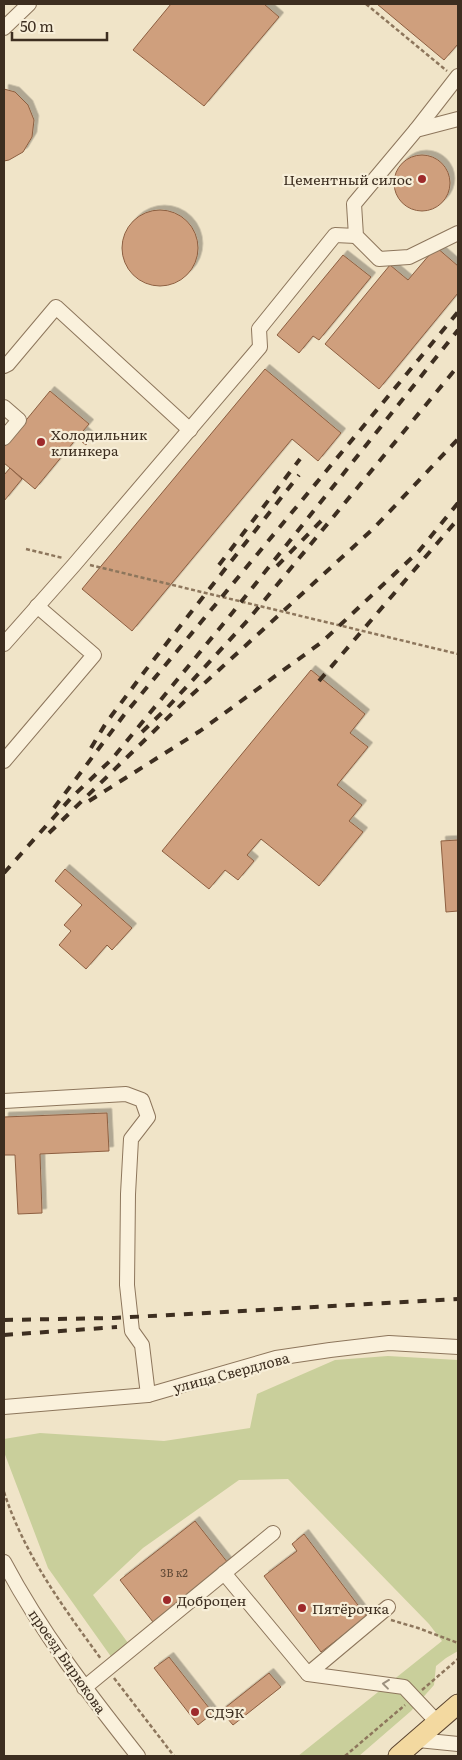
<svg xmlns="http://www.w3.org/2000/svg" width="462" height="1760" font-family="Literata,serif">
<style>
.green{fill:#c9cf9b}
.building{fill:#cf9f7d;stroke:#8d5f41;filter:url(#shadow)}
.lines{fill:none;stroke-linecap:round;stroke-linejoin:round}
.minor-casing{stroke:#8d765c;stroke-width:16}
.major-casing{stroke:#5b4430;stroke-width:21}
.path{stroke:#8d765c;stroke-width:2.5;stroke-dasharray:4 2.5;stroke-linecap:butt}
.minor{stroke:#faf1dc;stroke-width:14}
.major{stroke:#f3d9a0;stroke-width:19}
.rail{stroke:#3d2e20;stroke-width:4;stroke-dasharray:9 9;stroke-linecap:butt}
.oneway{stroke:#9c907e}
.poi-dot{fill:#9e2a2b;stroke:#f7eed8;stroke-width:2}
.labels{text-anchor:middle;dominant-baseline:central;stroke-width:4.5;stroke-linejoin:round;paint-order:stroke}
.number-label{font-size:11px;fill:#624a37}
.poi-label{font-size:14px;fill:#3d2e20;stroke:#f7eed8;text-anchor:start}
.street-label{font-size:14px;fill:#3d2e20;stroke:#f7eed8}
</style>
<defs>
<filter id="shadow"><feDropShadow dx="4.5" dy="-4.5" stdDeviation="0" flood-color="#0004"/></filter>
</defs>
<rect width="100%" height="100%" fill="#f0e4c8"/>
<path class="green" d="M 388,1356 L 458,1360 L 458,1651 L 446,1658 L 436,1666 L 434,1685 L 411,1711 L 359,1756 L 298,1756 L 442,1641 L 429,1624 L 288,1479 L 239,1480 L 143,1548 L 93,1595 L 128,1643 L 112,1658 L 48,1568 L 4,1452 L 4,1439 L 40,1433 L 164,1441 L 250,1428 L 257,1394 L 335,1360 Z"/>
<g class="building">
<path d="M 171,4 L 264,4 L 279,17 L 204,106 L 133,50 Z"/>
<path d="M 377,4 L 458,4 L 458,44 L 444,60 Z"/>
<path d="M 4,89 L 15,92 L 28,105 L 34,120 L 32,137 L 23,152 L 9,160 L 4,161 Z"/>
<circle cx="422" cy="183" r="28"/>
<circle cx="160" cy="248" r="38"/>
<path d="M 436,247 L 458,266 L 458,293 L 379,389 L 325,344 L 390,265 L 408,280 Z"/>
<path d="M 343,255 L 371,277 L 319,340 L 313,336 L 299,353 L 277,335 Z"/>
<path d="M 265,369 L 341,433 L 318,461 L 292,439 L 132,631 L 82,589 Z"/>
<path d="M 50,391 L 89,424 L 83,431 L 92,439 L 86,445 L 77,438 L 35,489 L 4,463 L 4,447 Z"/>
<path d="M 10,468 L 22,479 L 4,501 L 4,475 Z"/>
<path d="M 311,670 L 365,714 L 350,733 L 368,747 L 337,785 L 362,805 L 349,821 L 363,832 L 319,886 L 261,839 L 247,855 L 254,861 L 238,880 L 225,870 L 209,889 L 162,851 Z"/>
<path d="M 458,840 L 458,911 L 446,912 L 441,841 Z"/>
<path d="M 65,869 L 132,928 L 112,950 L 107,945 L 86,969 L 59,945 L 71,931 L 64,925 L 82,905 L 55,881 Z"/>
<path d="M 107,1113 L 109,1151 L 40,1154 L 42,1213 L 18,1214 L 15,1155 L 4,1155 L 4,1117 Z"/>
<path d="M 195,1521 L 228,1563 L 153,1622 L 120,1580 Z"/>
<path d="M 304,1534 L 367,1617 L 321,1652 L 264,1576 L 297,1551 L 292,1544 Z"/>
<path d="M 169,1657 L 213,1713 L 198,1725 L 154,1668 Z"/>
<path d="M 269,1673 L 281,1687 L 233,1725 L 221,1711 Z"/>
</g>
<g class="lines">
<g class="minor-casing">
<g id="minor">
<path d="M 4,28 L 29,4"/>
<path d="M 458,119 L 416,130 L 354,204 L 356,236 L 379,259 L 409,257 L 458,233"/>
<path d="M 416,130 L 458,76"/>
<path d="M 4,366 L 8,364 L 56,307 L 190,430"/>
<path d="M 4,407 L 19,420 L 4,438"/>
<path d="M 4,644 L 74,565 L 260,347 L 259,329 L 335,235 L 356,236"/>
<path d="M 4,761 L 94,655 L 37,606"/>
<path d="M 4,1101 L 126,1094 L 142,1100 L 148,1117 L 131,1139 L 128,1194 L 127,1285 L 132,1331 L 142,1345 L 148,1395"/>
<path d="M 4,1407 L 148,1395 L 276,1358 L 330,1350 L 389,1343 L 458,1347"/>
<path d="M 4,1562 C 41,1632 89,1694 138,1756"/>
<path d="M 224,1573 L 308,1674 L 388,1607"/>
<path d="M 308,1674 L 404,1687 L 437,1722"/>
<path d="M 84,1688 L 273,1533"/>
<path d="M 418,1740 L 458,1744"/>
</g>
</g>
<g class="major-casing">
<path id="major" d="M 398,1756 L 458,1704"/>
</g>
<g class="path">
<path d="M 366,4 L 447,71"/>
<path d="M 26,549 L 63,558"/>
<path d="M 90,565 L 458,654"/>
<path d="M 4,1492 C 24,1554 63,1607 101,1659"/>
<path d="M 391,1620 L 418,1628 L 458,1643"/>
<path d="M 114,1678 L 174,1756"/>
<path d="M 422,1690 L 458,1659"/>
<path d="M 345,1756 L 405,1705"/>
</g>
<use href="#minor" class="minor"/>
<use href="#major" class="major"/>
<g class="rail">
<path d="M 219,565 L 300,459"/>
<path d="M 277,566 L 324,518"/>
<path d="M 319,681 L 458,519"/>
<path d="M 142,732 L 167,708 L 248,620 L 458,366"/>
<path d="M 91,748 L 106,723 L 148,667 L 299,475"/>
<path d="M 89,801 L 200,731 L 322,642 L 419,551 L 458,503"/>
<path d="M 54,808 L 124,715 L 458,312"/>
<path d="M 49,833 L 185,701 L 374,528 L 458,439"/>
<path d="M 4,873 L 71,798 L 112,759 L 233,612 L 458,330"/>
<path d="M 4,1320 L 114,1318 L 458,1299"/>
<path d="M 4,1335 L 117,1327"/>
</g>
</g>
<defs><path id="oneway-chevron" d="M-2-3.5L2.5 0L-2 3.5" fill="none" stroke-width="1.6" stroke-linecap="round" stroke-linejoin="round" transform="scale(1.25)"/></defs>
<use class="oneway" href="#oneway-chevron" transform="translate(386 1684) rotate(-173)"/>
<g class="poi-dot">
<circle cx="422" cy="179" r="5"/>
<circle cx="41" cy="442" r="5"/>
<circle cx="167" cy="1600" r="5"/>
<circle cx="302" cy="1608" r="5"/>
<circle cx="195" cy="1712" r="5"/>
</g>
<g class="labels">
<g class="number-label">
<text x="174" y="1572">3В к2</text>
</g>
<g class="poi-label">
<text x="412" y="179" text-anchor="end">Цементный силос</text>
<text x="51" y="434">Холодильник<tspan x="51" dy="16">клинкера</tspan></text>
<text x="177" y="1600">Доброцен</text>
<text x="312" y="1608">Пятёрочка</text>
<text x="205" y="1712">СДЭК</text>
</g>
<g class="street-label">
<text transform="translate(231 1372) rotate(-15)">улица Свердлова</text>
<text transform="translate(68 1661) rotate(55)">проезд Бирюкова</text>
</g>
</g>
<rect width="462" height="1760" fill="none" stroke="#3d2e20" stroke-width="10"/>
<path d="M12 32v8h95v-8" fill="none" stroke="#3d2e20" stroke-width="2.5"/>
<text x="20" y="32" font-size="15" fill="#3d2e20" stroke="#f7eed8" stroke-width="4" paint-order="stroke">50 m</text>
</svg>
